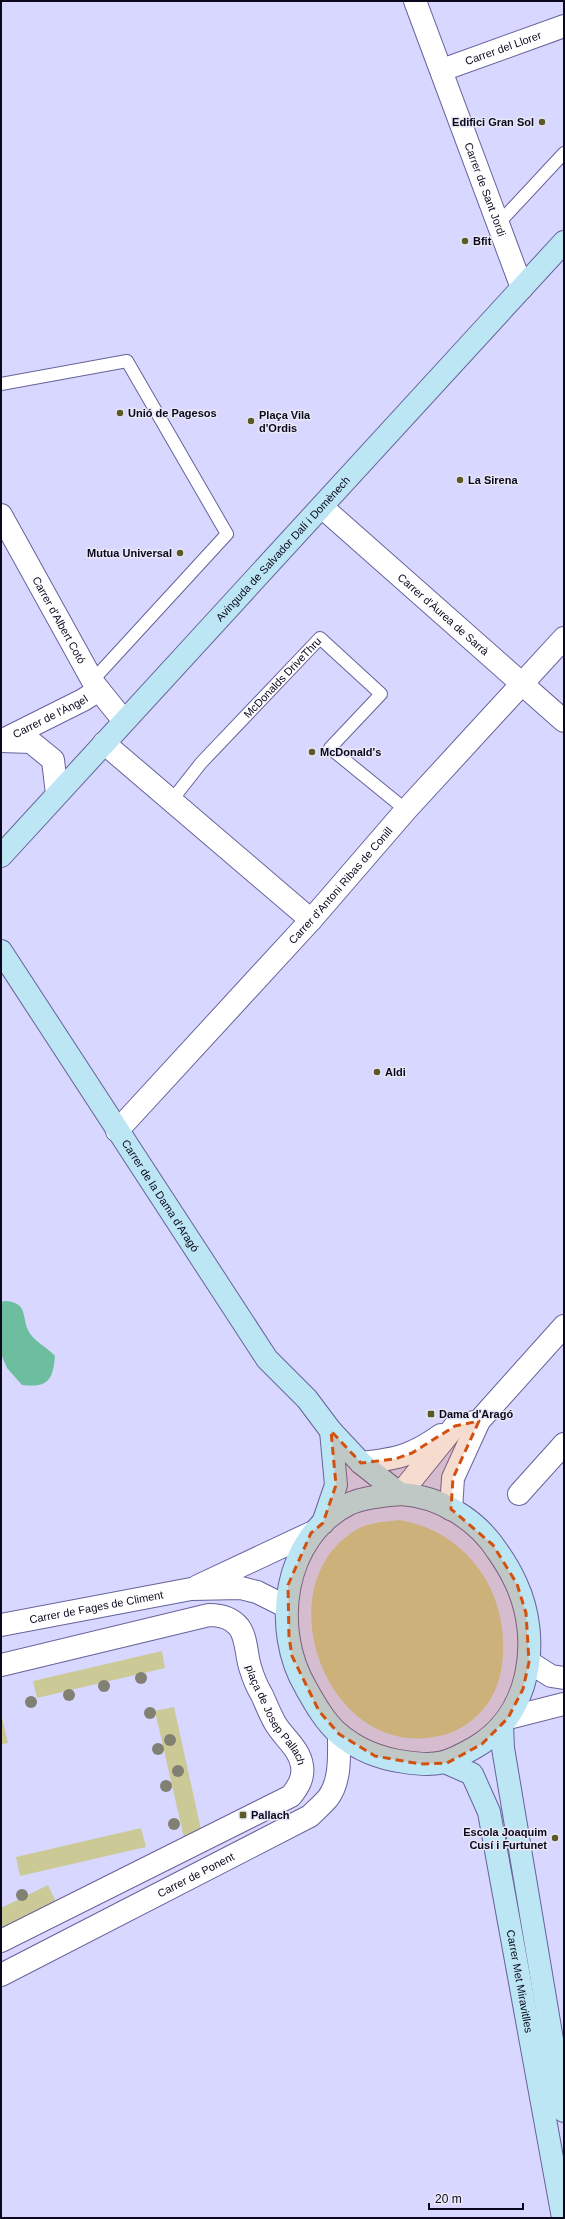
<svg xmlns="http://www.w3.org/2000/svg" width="565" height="2219" font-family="Helvetica,sans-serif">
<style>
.green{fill:#cbca97}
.water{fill:#6dbe9e}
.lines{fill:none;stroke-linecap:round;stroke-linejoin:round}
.lane-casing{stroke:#67629c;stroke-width:14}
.street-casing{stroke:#67629c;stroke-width:24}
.secondary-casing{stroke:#67629c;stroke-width:24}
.lane{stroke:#fff;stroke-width:12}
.street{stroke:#fff;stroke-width:22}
.secondary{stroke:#bce6f3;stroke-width:22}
.tree{fill:#818073}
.marked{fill:#d2510e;fill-opacity:0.2;stroke:#d2510e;stroke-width:3;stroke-dasharray:8 5;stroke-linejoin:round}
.poi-dot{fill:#5b5a26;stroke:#e7e7f5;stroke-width:1.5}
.labels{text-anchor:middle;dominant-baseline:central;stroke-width:3;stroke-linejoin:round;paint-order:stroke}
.street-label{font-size:11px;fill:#0b081e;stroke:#e7e7f5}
.poi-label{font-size:11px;font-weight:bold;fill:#0b081e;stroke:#e7e7f5;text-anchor:start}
</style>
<rect width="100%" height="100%" fill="#d8d7ff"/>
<g class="green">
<path d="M 400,1520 C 465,1532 506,1587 503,1653 C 502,1680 493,1704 471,1721 C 458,1732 443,1736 427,1738 C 323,1749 266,1584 356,1530 C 369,1522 385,1522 400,1520 Z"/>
<path d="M 162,1651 L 165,1668 L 37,1698 L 33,1681 Z"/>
<path d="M 174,1707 L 202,1834 L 184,1838 L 155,1711 Z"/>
<path d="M 1,1713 L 8,1743 L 1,1744 Z"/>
<path d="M 141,1828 L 146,1847 L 20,1876 L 16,1857 Z"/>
<path d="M 48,1885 L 56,1902 L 1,1929 L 1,1908 Z"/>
</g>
<path class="water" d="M 4,1301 C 29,1302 21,1317 29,1332 C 34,1341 48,1348 55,1356 C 53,1380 48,1388 22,1385 L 7,1368 L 1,1354 L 1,1302 Z"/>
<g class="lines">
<g class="lane-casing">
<g id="lane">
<path d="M 498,224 L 564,153"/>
<path d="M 1,384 L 127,361 L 227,534 L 93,680"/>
<path id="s1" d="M 172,800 L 201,763 L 320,638 L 381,694 L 330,748 L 406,810"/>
</g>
</g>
<g class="street-casing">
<g id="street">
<path id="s2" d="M 415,1 L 522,288"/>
<path id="s3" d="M 442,70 L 564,26"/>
<path id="s4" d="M 322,507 L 564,721"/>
<path id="s5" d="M 1,515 L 95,685 L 124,721"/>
<path id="s6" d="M 1,741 L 83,700 L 99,690"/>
<path d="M 2,741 L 31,742 L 53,760 L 57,794"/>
<path d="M 104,743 L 311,920"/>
<path id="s7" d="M 117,1131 L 311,920 L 406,810 L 564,638"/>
<path d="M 361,1463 C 396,1459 412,1456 441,1435"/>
<path d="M 400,1494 L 455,1426 L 479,1421"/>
<path d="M 519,1494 L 564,1444"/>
<path d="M 451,1509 L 453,1478 L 479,1421 L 564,1326"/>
<path d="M 198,1586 L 311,1533"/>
<path id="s8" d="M 1,1625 L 191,1589 L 241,1588 L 257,1592 L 287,1607"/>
<path d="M 529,1662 L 551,1676 L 564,1678"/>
<path id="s9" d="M 1,1665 L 209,1615 C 220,1615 231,1617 239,1627 C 247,1638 246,1654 250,1667 C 253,1677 257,1687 262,1695 C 266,1704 270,1714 275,1723 C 283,1737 300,1749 302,1766 C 304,1778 298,1787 291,1796 L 1,1941"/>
<path d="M 508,1718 L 564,1704"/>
<path id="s10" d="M 1,1975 L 310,1816 C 316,1810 323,1804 328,1798 C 341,1781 339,1755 339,1734"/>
</g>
</g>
<g class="secondary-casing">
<g id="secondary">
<path id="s11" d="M 1,856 L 564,242"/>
<path id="s12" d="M 1,951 L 267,1359 L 307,1399 L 331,1431 L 361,1463 L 400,1494"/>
<path d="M 400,1494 C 439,1496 477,1519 498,1552 C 505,1562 511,1572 516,1583 C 542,1639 531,1716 474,1748 C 447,1763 438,1767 405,1762 C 382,1759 358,1750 339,1734 C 325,1722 315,1704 306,1688 C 271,1629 283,1537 349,1504 C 364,1497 383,1496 400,1494 Z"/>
<path d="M 323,1523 L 336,1485 L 331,1431"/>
<path d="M 502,1725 L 503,1748 L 564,2111"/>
<path id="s13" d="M 447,1763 L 472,1774 L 489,1812 L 563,2218"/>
</g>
</g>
<use href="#lane" class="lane"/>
<use href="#street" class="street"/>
<use href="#secondary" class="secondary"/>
</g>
<g class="tree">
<circle cx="141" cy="1678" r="6"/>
<circle cx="104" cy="1686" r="6"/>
<circle cx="69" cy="1695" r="6"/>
<circle cx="31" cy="1702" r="6"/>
<circle cx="150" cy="1713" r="6"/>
<circle cx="170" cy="1740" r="6"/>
<circle cx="158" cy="1749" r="6"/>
<circle cx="178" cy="1771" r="6"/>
<circle cx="166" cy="1786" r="6"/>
<circle cx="174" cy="1824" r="6"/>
<circle cx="22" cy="1895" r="6"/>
</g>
<path class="marked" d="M 479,1421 L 453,1478 L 451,1509 L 493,1545 L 517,1584 L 526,1613 L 529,1662 L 523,1689 L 508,1718 L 482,1744 L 447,1763 L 420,1764 L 375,1756 L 339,1734 L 319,1711 L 292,1656 L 289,1637 L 288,1585 L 311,1533 L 323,1523 L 336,1485 L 331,1431 L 361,1463 L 395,1459 L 412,1453 L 455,1426 Z"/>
<g class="poi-dot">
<circle cx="542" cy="122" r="4"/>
<circle cx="465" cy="241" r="4"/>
<circle cx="120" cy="413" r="4"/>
<circle cx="251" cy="421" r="4"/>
<circle cx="460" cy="480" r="4"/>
<circle cx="180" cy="553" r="4"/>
<circle cx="312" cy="752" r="4"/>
<circle cx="377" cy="1072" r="4"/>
<rect x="427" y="1410" width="8" height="8" rx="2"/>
<rect x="239" y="1811" width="8" height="8" rx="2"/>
<circle cx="555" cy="1838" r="4"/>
</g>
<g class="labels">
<g class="street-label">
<text stroke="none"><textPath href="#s3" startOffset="65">Carrer del Llorer</textPath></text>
<text stroke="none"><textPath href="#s2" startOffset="201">Carrer de Sant Jordi</textPath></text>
<text stroke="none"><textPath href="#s11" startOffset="417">Avinguda de Salvador Dalí i Domènech</textPath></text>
<text stroke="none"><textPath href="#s4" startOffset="162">Carrer d'Àurea de Sarrà</textPath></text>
<text stroke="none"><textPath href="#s5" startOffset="120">Carrer d'Albert Cotó</textPath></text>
<text stroke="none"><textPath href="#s1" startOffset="165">McDonalds DriveThru</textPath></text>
<text stroke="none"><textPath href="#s6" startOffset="55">Carrer de l'Àngel</textPath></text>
<text stroke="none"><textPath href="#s7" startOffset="332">Carrer d'Antoni Ribas de Conill</textPath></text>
<text stroke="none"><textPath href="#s12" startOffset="292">Carrer de la Dama d'Aragó</textPath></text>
<text stroke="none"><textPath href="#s8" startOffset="97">Carrer de Fages de Climent</textPath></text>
<text stroke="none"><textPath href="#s9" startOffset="344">plaça de Josep Pallach</textPath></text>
<text stroke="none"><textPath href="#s10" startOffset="219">Carrer de Ponent</textPath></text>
<text stroke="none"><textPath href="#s13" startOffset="241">Carrer Met Miravitlles</textPath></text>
</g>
<g class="poi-label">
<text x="534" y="122" text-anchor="end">Edifici Gran Sol</text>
<text x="473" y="241">Bfit</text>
<text x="128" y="413">Unió de Pagesos</text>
<text x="259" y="415">Plaça Vila<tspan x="259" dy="13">d'Ordis</tspan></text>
<text x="468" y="480">La Sirena</text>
<text x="172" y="553" text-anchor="end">Mutua Universal</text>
<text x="320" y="752">McDonald's</text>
<text x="385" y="1072">Aldi</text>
<text x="439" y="1414">Dama d'Aragó</text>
<text x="251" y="1815">Pallach</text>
<text x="547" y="1832" text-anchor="end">Escola Joaquim<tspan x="547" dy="13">Cusí i Furtunet</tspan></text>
</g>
</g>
<rect width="565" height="2219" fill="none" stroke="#0b081e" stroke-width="4"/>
<path d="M429 2203v6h94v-6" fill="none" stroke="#0b081e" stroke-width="2"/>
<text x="435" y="2203" font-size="12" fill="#0b081e" stroke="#e7e7f5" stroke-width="3" paint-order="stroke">20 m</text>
</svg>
